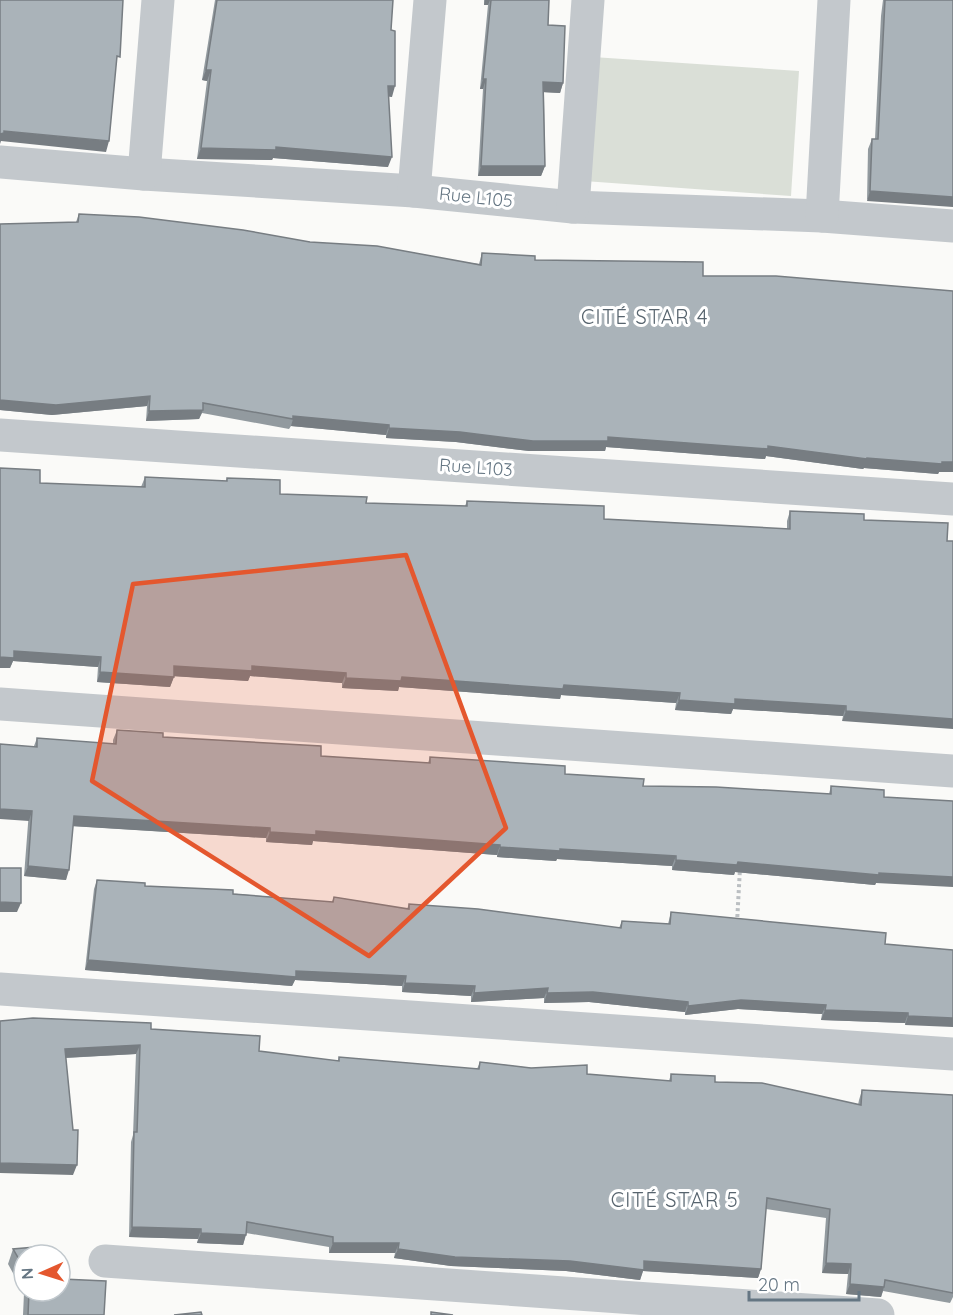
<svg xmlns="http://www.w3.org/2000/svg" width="953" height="1315" font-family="Quicksand,sans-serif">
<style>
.green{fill:#dadfd7}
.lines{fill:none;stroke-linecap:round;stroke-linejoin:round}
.path{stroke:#bbbfc2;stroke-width:4;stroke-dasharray:3 3;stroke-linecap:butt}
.minor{stroke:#c3c8cc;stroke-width:33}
.wall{fill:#929a9f}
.shaded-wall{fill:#777d82}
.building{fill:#aab3b9;stroke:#777d82;stroke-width:1.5}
.marked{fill:#e4572e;fill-opacity:0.2;stroke:#e4572e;stroke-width:4.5;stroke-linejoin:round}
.labels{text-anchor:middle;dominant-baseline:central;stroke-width:6;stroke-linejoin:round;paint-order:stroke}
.street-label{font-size:18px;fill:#657683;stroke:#fff}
.neighbourhood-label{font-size:20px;letter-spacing:1.5px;fill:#57646e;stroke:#fff}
</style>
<rect width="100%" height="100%" fill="#fafaf8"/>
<path class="green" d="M 593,57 L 799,71 L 791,196 L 584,181 Z"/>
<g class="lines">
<path class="path" d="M 737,923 L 740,868"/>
<g class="minor">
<path d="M 0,162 L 144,174 L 414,191 L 573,207 L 822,216 L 953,226"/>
<path d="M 144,174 L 158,0"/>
<path d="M 414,191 L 430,0"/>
<path d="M 573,207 L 588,0"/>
<path d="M 822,216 L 834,0"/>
<path d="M 0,435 L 953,499"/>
<path d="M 0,704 L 953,771"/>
<path d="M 0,989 L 953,1054"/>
<path d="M 105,1261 L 878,1315"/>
</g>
</g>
<g class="wall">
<path d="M 215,0 L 393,0 L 391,30 L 392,97 L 389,96 L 388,167 L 273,158 L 272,160 L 197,159 L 207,81 L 202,80 Z"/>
<path d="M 484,0 L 549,0 L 548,25 L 563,83 L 560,93 L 544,92 L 545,166 L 541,176 L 478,176 L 483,89 L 480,89 L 488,5 L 484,5 Z"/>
<path d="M 883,0 L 953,0 L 867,201 L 868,149 L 872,139 L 875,139 L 881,16 Z"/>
<path d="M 79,214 L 310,242 L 479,264 L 482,253 L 535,260 L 703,276 L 953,291 L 953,472 L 939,472 L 938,474 L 864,468 L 863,469 L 766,456 L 765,459 L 606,447 L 605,451 L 529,451 L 456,442 L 386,438 L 386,435 L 291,426 L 289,429 L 202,413 L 199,419 L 146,421 L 147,406 L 52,415 L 0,410 L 0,224 L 76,222 Z"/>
<path d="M 145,477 L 226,481 L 227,478 L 280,494 L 366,503 L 465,506 L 467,501 L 604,519 L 787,529 L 787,521 L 790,511 L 864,520 L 948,523 L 842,721 L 843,716 L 733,709 L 731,714 L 675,710 L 676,703 L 561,695 L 560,699 L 399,687 L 398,691 L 342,688 L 342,683 L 250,676 L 248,681 L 174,676 L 170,687 L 97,682 L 98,667 L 13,661 L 10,668 L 40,483 L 141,487 Z"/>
<path d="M 117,730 L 163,737 L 321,756 L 428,763 L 430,757 L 565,774 L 643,786 L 829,794 L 831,786 L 876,883 L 875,885 L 735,872 L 734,875 L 672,870 L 672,866 L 557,859 L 556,861 L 497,857 L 497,855 L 313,841 L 312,845 L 266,842 L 266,838 L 73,826 L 66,880 L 24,876 L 34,746 L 37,738 L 113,744 L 113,740 Z"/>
<path d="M 97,880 L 145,886 L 332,902 L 334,897 L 407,909 L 409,904 L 619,928 L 622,921 L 668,924 L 671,912 L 885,944 L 953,950 L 905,1025 L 905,1023 L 821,1020 L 822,1014 L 738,1009 L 685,1015 L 685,1012 L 589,1002 L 544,1003 L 544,998 L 471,1002 L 471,996 L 402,992 L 402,986 L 295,980 L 292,986 L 85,970 L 94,889 Z"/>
<path d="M 0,1021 L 151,1029 L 259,1051 L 338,1061 L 339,1057 L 477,1069 L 480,1062 L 587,1074 L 669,1081 L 671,1074 L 858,1105 L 859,1100 L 862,1090 L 953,1095 L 953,1297 L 950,1303 L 883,1291 L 881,1297 L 846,1294 L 848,1274 L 822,1273 L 826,1218 L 766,1209 L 761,1269 L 758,1278 L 643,1271 L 640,1280 L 566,1271 L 451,1266 L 394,1258 L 395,1253 L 329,1253 L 329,1247 L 246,1233 L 243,1245 L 197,1243 L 198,1239 L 129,1237 L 131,1142 L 133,1135 L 136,1054 L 66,1058 L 73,1175 Z"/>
<path d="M 13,1249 L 24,1255 L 24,1291 L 60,1291 L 62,1279 L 104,1315 L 23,1315 L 24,1293 L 8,1264 Z"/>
</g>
<g class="shaded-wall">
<path d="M 485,0 L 490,0 L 488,5 L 484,5 Z"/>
<path d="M 206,70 L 211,70 L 207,81 L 202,80 Z"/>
<path d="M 483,79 L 486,79 L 483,89 L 480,89 Z"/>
<path d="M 543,82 L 563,83 L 560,93 L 540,92 Z"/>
<path d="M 388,86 L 395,86 L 392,97 L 384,96 Z"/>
<path d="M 4,131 L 109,141 L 106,152 L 1,141 L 0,144 L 0,134 Z"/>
<path d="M 276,147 L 392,157 L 388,167 L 273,158 L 272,160 L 197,159 L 201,148 Z"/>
<path d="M 481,166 L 545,166 L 541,176 L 478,176 Z"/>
<path d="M 870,191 L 953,197 L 953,207 L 867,201 Z"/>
<path d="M 150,396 L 147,406 L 52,415 L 0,410 L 0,400 Z"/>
<path d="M 203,410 L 199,419 L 146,421 L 149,411 Z"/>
<path d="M 293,416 L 389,425 L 386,435 L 291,426 L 293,419 Z"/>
<path d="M 389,428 L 608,437 L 768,446 L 867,458 L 953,462 L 953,472 L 939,472 L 938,474 L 864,468 L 863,469 L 766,456 L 765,459 L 606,447 L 605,451 L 529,451 L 456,442 L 386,438 Z"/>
<path d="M 14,651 L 101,657 L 98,667 L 13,661 L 10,668 L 0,668 L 0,657 Z"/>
<path d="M 174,666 L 252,666 L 346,673 L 342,683 L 250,676 L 248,681 L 171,676 Z"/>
<path d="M 100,672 L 174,677 L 170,687 L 97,682 Z"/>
<path d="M 402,677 L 564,685 L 680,693 L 676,703 L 561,695 L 560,699 L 399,687 L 398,691 L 342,688 L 346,678 Z"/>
<path d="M 735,699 L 846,706 L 843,716 L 733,709 L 731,714 L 675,710 L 679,700 Z"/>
<path d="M 846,711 L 953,719 L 953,729 L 842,721 Z"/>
<path d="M 0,809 L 32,811 L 29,821 L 0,819 Z"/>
<path d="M 74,816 L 270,828 L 266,838 L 70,826 Z"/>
<path d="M 316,831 L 500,845 L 497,855 L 313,841 L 312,845 L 266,842 L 270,832 Z"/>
<path d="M 500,847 L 560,849 L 676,856 L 672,866 L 557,859 L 556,861 L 497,857 Z"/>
<path d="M 676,860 L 738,862 L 953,877 L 953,887 L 876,883 L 875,885 L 735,872 L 734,875 L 672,870 Z"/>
<path d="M 28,866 L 69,870 L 66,880 L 24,876 Z"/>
<path d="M 0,902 L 21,903 L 17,912 L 0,912 Z"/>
<path d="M 88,960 L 406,976 L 402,986 L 295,980 L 292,986 L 85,970 Z"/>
<path d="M 405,983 L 475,986 L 471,996 L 402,992 Z"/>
<path d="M 548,988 L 544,998 L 471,1002 L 474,993 Z"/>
<path d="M 593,992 L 688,1002 L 685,1012 L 589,1002 L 544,1003 L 547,993 Z"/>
<path d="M 741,1000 L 826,1005 L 822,1014 L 738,1009 L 685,1015 L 688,1006 Z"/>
<path d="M 825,1010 L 908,1013 L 905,1023 L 821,1020 Z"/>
<path d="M 908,1016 L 953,1018 L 953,1027 L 905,1025 Z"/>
<path d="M 140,1045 L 136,1054 L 61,1058 L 65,1049 Z"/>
<path d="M 0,1163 L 77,1165 L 73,1175 L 0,1173 Z"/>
<path d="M 132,1227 L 201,1229 L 198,1239 L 129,1237 Z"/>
<path d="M 201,1233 L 246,1235 L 243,1245 L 197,1243 Z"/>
<path d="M 333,1243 L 399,1243 L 395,1253 L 329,1253 Z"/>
<path d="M 398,1249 L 644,1261 L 761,1269 L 758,1278 L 643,1271 L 640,1280 L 566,1271 L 451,1266 L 394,1258 Z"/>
<path d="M 826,1263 L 851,1264 L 848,1274 L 822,1273 Z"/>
<path d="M 850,1284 L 884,1287 L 881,1297 L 846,1294 Z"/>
</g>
<g class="building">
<path d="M 0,0 L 123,0 L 120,57 L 117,56 L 109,141 L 4,131 L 4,133 L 0,134 Z"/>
<path d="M 217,0 L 393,0 L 391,30 L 395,31 L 395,86 L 388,86 L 392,157 L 276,147 L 276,150 L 201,148 L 211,70 L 206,70 Z"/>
<path d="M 491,0 L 549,0 L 548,25 L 565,26 L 563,83 L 543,82 L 545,166 L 481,166 L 486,79 L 483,79 Z"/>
<path d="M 885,0 L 953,0 L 953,197 L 870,191 L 872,139 L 878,139 Z"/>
<path d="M 79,214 L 139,217 L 243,230 L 310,242 L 377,246 L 481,265 L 482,253 L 535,256 L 535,260 L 703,262 L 703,276 L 776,276 L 953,291 L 953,462 L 942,462 L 942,464 L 867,458 L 867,459 L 768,446 L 768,449 L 608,437 L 608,441 L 533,441 L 460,432 L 389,428 L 389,425 L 293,416 L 293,419 L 203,403 L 203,410 L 149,411 L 150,396 L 56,405 L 0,400 L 0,224 L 78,222 Z"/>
<path d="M 0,468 L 40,470 L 40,483 L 145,487 L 145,477 L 227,481 L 227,478 L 280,480 L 280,494 L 367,497 L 366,503 L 467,506 L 467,501 L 604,506 L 604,519 L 790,529 L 790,511 L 864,514 L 864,520 L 948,523 L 947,541 L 953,541 L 953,719 L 846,711 L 846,706 L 735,699 L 735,704 L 679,700 L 680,693 L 564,685 L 563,689 L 402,677 L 401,681 L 346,678 L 346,673 L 252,666 L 252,671 L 174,666 L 174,677 L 100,672 L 101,657 L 14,651 L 14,658 L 0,657 Z"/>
<path d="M 117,730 L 163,733 L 163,737 L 321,746 L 321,756 L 430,763 L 430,757 L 565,766 L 565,774 L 644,779 L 643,786 L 716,787 L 831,794 L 831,786 L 884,790 L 884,797 L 953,801 L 953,877 L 879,873 L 879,875 L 738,862 L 737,865 L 676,860 L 676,856 L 560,849 L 560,851 L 500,847 L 500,845 L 316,831 L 316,835 L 270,832 L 270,828 L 74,816 L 69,870 L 28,866 L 32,811 L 0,809 L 0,744 L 37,747 L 37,738 L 116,744 Z"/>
<path d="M 0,868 L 21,868 L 21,903 L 0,902 Z"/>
<path d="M 97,880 L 145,883 L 145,886 L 233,890 L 233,894 L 333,902 L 334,897 L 409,909 L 409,904 L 478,909 L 621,928 L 622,921 L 670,924 L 671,912 L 886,933 L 885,944 L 953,950 L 953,1018 L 908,1016 L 908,1013 L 825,1010 L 826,1005 L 741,1000 L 688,1006 L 688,1002 L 593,992 L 547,993 L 548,988 L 474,993 L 475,986 L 405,983 L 406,976 L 296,971 L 296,977 L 88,960 Z"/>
<path d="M 33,1018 L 151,1023 L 151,1029 L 260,1036 L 259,1051 L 339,1061 L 339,1057 L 479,1069 L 480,1062 L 531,1068 L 587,1065 L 587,1074 L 671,1081 L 671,1074 L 715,1076 L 715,1082 L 762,1083 L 861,1105 L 862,1090 L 953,1095 L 953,1293 L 885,1280 L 884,1287 L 850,1284 L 851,1264 L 826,1263 L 830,1209 L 767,1198 L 761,1269 L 644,1261 L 644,1270 L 570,1261 L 455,1257 L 398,1249 L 399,1243 L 333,1243 L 333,1237 L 247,1222 L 246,1235 L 201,1233 L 201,1229 L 132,1227 L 134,1132 L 137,1132 L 140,1045 L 65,1049 L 73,1130 L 78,1130 L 77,1165 L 0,1163 L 0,1021 Z"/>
<path d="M 47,1246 L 51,1255 L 24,1255 L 24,1268 L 13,1249 Z"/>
<path d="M 60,1275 L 62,1279 L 106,1281 L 104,1315 L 28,1315 L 29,1291 L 60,1291 Z"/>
<path d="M 201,1312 L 202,1315 L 174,1315 Z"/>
<path d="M 431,1312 L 453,1315 L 431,1315 Z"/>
</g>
<path class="marked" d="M 406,555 L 506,828 L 369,956 L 92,781 L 133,584 Z"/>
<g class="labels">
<g class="street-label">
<text transform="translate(476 197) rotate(6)">Rue L105</text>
<text transform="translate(476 467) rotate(4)">Rue L103</text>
</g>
<g class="neighbourhood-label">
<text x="645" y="316">CITÉ STAR 4</text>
<text x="675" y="1199">CITÉ STAR 5</text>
</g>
</g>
<g transform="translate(42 1273) rotate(267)"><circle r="28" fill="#ffffff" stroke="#c1c8cd" stroke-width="1.5"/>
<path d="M0-4.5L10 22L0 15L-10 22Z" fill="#e4572e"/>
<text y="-9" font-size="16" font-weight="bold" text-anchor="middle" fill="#657683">N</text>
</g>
<path d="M749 1291v9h110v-9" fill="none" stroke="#657683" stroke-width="3"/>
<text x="758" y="1291" font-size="18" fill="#657683" stroke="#ffffff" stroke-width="4.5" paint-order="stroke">20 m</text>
</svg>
